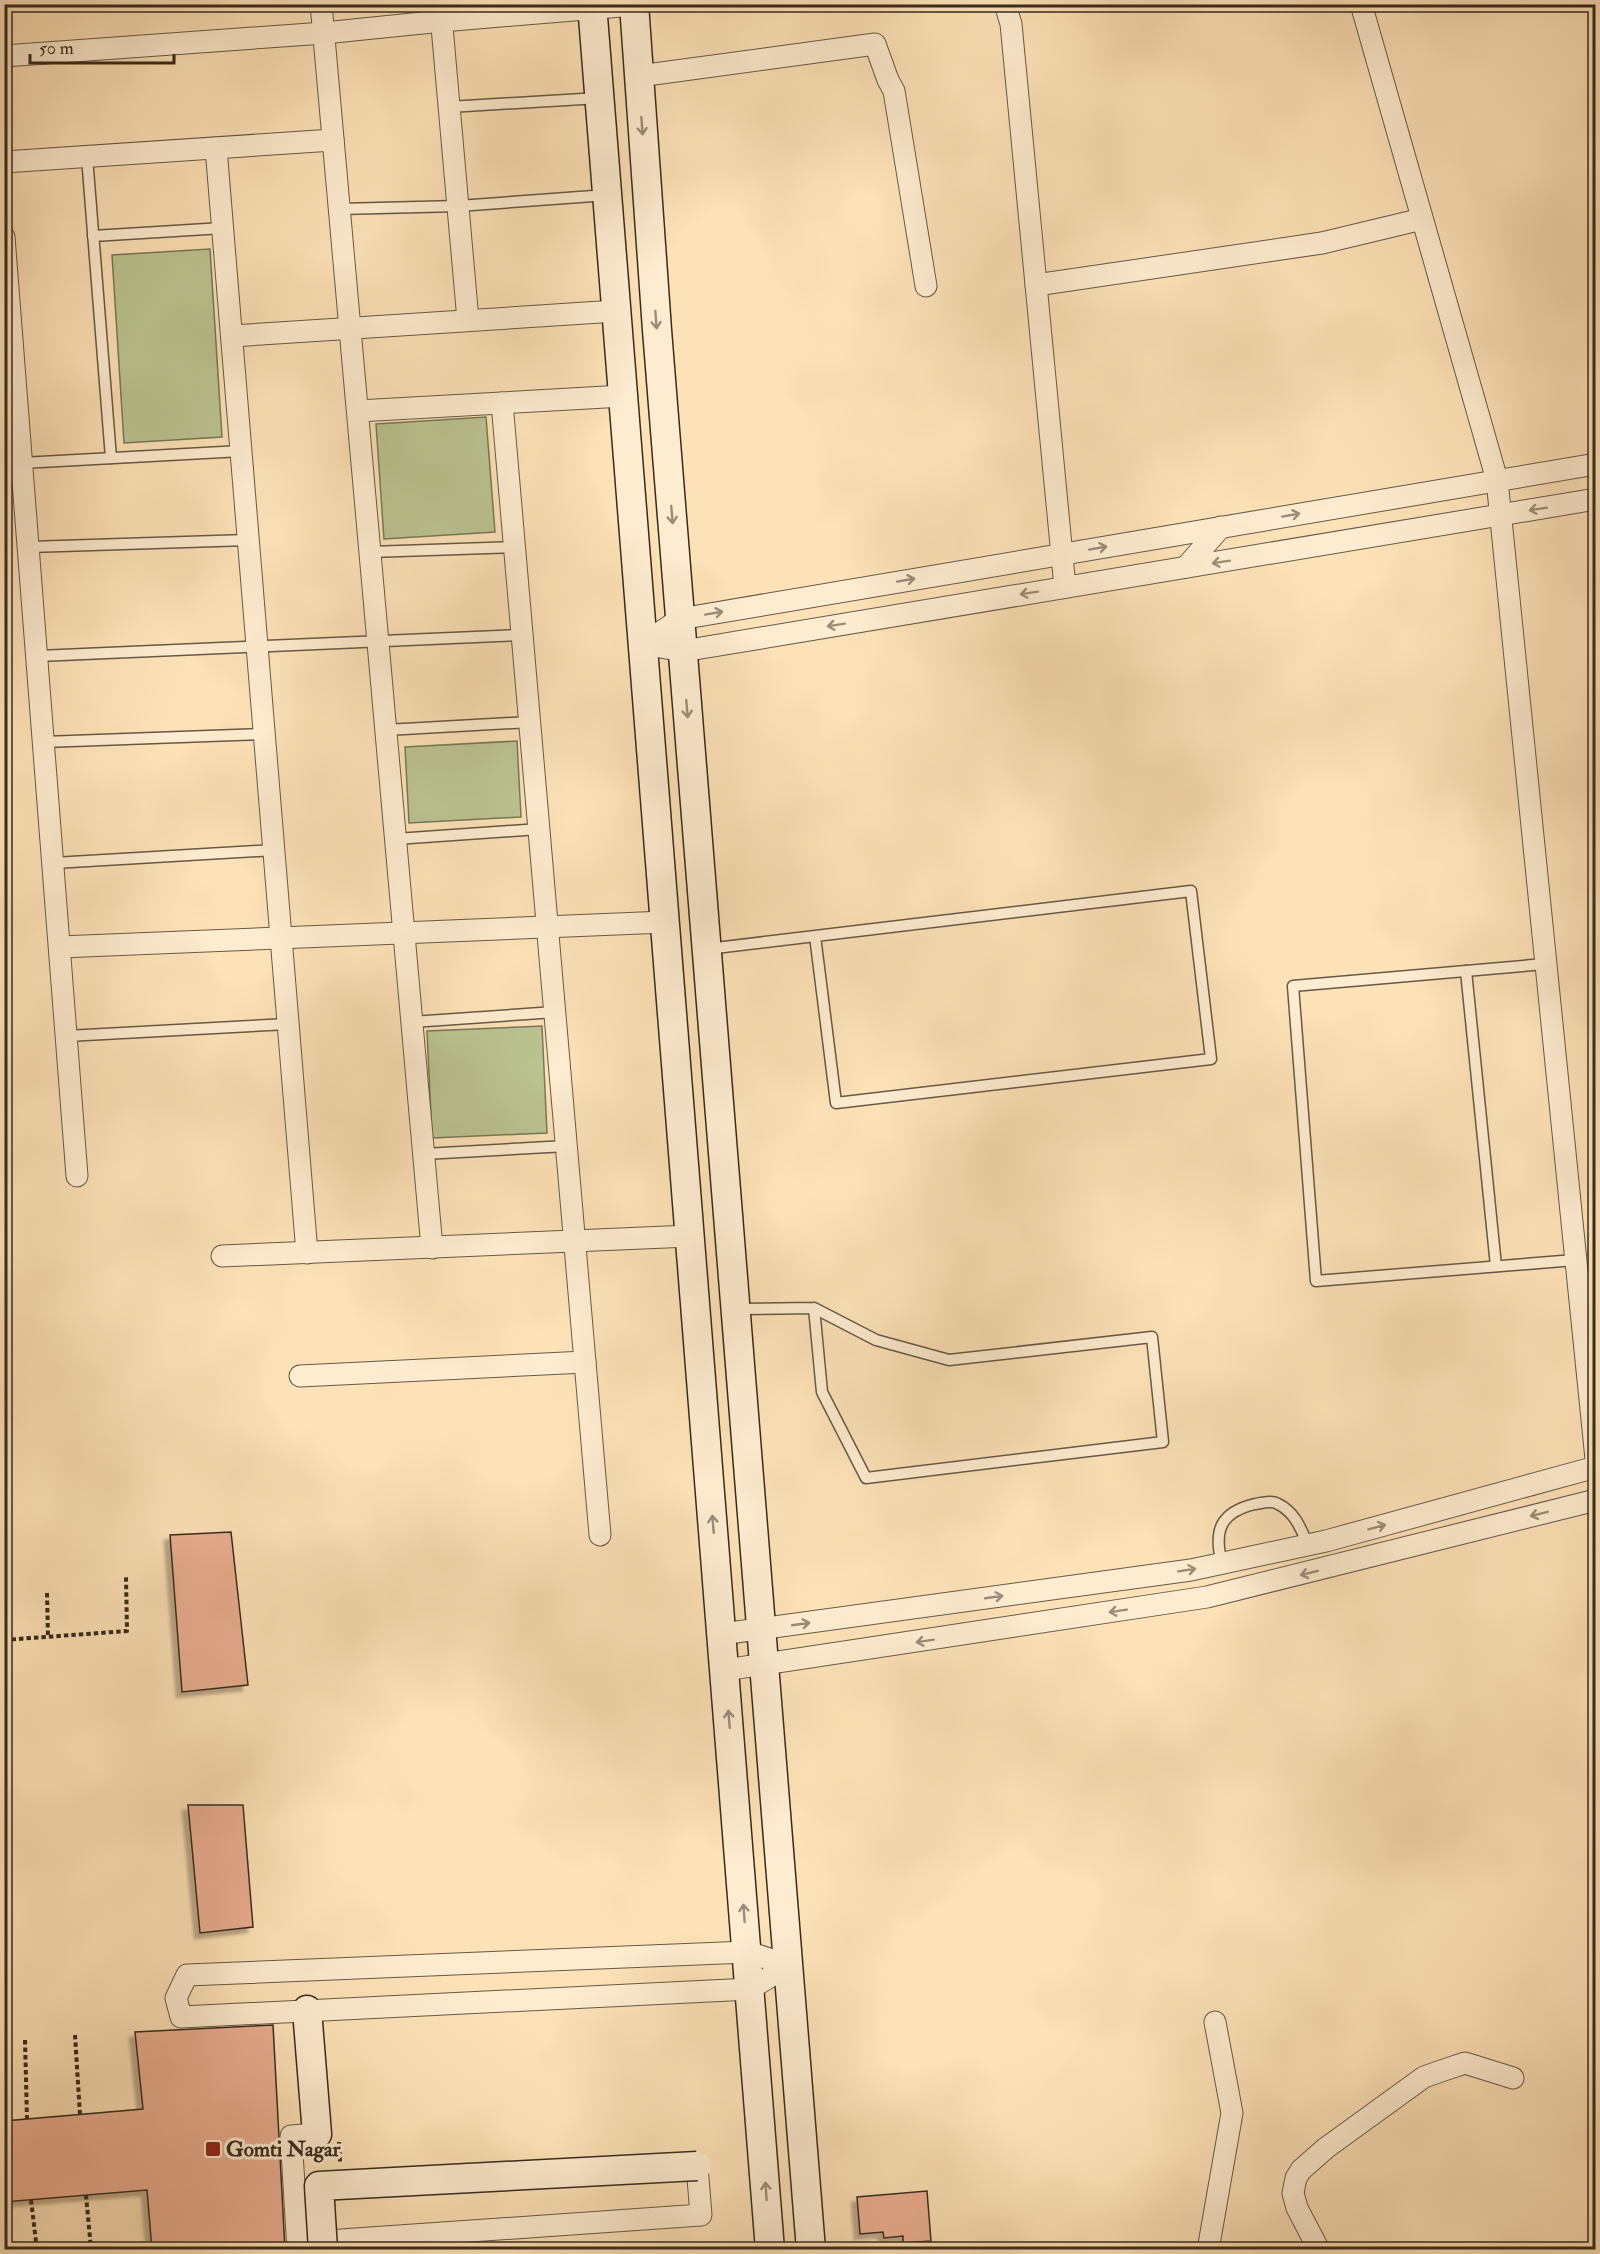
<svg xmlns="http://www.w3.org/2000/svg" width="1600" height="2254" font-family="'IM FELL Double Pica',serif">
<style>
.green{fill:#bbc492;stroke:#787858;stroke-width:1.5}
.building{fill:#ebae91;stroke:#352b1f;stroke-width:1.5;filter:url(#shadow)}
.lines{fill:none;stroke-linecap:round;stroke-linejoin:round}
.lane-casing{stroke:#675945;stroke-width:13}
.street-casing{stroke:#675945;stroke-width:23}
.secondary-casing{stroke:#352b1f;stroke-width:31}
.path{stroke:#352b1f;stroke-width:4;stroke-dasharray:4.5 3;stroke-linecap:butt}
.lane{stroke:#feecd0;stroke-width:10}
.street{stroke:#feecd0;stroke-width:21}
.secondary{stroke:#feecd0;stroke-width:28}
.secondary-bridge-casing{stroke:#352b1f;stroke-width:31;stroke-linecap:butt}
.secondary-bridge{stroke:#feecd0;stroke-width:28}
.oneway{stroke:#9a8c78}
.poi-dot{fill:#8f2418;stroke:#feecd0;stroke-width:2}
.labels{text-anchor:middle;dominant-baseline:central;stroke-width:6;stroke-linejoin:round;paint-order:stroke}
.poi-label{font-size:21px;font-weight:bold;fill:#352b1f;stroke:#feecd0;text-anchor:start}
</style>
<defs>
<filter id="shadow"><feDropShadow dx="-5.5" dy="5.5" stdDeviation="1.5" flood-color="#0004"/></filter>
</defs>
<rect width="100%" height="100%" fill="#fde2b7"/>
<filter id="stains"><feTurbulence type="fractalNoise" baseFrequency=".00333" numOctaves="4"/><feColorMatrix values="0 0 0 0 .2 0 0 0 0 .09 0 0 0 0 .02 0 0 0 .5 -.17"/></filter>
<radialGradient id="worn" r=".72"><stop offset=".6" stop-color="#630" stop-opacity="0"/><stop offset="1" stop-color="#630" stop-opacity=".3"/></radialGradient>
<g class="green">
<path d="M 210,249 L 222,437 L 124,443 L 112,255 Z"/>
<path d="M 486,417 L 495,532 L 384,539 L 376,424 Z"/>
<path d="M 517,741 L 521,817 L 409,823 L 405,747 Z"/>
<path d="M 542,1026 L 547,1133 L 432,1138 L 427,1031 Z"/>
</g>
<g class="building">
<path d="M 231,1532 L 248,1685 L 182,1692 L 170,1535 Z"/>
<path d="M 188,1805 L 243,1805 L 253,1927 L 200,1933 Z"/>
<path d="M 273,2025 L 285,2250 L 152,2250 L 147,2190 L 4,2202 L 4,2121 L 143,2109 L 135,2032 Z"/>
<path d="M 927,2191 L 931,2241 L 903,2243 L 903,2236 L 884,2238 L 883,2232 L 860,2234 L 857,2197 Z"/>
</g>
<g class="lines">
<g class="lane-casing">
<g id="lane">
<path d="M 449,107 L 599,98"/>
<path d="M 87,157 L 111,458"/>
<path d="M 339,209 L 458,206 L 607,195"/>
<path d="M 93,236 L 223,228"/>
<path d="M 22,463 L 241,451"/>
<path d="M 1591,500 L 1596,519"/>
<path d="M 29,547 L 248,540"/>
<path d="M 370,552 L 515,547"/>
<path d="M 38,656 L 522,635"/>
<path d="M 386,730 L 530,722"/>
<path d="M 44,742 L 264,734"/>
<path d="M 396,839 L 539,829"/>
<path d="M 54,863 L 274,850"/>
<path d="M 707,949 L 1191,891 L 1211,1059 L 836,1103 L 815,936"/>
<path d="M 1545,964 L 1293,986 L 1316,1281 L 1575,1260"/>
<path d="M 1466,971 L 1496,1266"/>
<path d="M 412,1022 L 555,1012"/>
<path d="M 67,1036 L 288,1024"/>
<path d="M 424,1154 L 566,1146"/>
<path d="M 737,1309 L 814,1308 L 876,1340 L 949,1360 L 1152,1337 L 1163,1442 L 866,1478 L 822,1392 L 814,1308"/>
<path d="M 1222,1563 C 1213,1530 1221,1512 1255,1504 C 1262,1503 1272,1500 1278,1504 C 1295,1512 1301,1529 1308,1545"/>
</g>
</g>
<g class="street-casing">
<g id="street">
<path d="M 321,4 L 432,1248"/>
<path d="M 440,4 L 468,320"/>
<path d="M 1005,4 L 1011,24 L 1065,587"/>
<path d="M 1361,4 L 1497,480 L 1596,1459"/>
<path d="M 4,56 L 324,33 L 442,21 L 634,5"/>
<path d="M 639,76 L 875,44 L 888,80 L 894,91 L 926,286"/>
<path d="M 216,148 L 307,1253"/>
<path d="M 4,162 L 333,140"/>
<path d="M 4,237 L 77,1176"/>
<path d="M 1036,285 L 1322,243 L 1422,219"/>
<path d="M 232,336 L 616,311"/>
<path d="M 502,403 L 600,1535"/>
<path d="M 358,411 L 623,396"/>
<path d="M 1186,567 L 1221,527"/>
<path d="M 643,644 L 680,619 L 1596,464"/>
<path d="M 643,644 L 683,651 L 1596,499"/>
<path d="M 60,947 L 665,922"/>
<path d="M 222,1256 L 690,1236"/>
<path d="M 300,1376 L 585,1362"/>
<path d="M 722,1634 L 1191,1570 L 1326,1541 L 1596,1467"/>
<path d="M 725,1670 L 1207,1597 L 1596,1500"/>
<path d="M 747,1952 L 789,1965 L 750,1989 L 181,2017 L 176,1998 L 187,1975 Z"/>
<path d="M 298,2243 L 701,2215 L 697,2166"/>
<path d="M 298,2250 L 291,2136 L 317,2134"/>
<path d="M 1208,2250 L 1232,2113 L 1215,2022"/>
<path d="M 1319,2250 L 1297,2208 L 1293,2193 L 1296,2178 L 1301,2170 L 1326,2148 L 1424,2077 L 1444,2070 L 1465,2063 L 1513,2078"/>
</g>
</g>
<g class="secondary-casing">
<g id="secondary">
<path d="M 592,4 L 770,2250"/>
<path d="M 634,4 L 657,330 L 811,2250"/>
<path d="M 307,2010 L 317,2134"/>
</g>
</g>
<g class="path">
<path d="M 47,1593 L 48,1637"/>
<path d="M 4,1640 L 127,1631 L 126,1577"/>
<path d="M 75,2035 L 80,2115"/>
<path d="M 25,2040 L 27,2119"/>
<path d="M 339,2142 L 340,2162"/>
<path d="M 86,2195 L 91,2249"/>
<path d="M 31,2200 L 37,2250"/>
</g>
<use href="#lane" class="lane"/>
<use href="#street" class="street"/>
<use href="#secondary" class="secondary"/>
<g class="secondary-bridge-casing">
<path id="secondary-bridge" d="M 323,2250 L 319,2186 L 697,2166"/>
</g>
<use href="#secondary-bridge" class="secondary-bridge"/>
</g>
<defs><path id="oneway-shaft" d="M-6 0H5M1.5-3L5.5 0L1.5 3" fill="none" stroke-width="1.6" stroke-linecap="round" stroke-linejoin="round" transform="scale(1.5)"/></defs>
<g class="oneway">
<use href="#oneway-shaft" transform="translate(642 126) rotate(86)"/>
<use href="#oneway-shaft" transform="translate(656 320) rotate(86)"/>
<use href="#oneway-shaft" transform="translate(1538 509) rotate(171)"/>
<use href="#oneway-shaft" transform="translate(672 515) rotate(85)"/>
<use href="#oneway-shaft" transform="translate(1291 515) rotate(-10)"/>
<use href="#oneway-shaft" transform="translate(1098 548) rotate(-10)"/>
<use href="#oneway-shaft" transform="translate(1221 562) rotate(171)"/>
<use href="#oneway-shaft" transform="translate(906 580) rotate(-10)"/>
<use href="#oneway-shaft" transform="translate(1029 593) rotate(171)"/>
<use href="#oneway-shaft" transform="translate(714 613) rotate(-10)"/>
<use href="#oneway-shaft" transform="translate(836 625) rotate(171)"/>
<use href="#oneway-shaft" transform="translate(687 709) rotate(85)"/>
<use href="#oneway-shaft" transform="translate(1539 1514) rotate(166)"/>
<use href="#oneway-shaft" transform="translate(713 1524) rotate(-95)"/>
<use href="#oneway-shaft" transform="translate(1377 1527) rotate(-15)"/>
<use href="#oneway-shaft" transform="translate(1187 1570) rotate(-9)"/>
<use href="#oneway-shaft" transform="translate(1309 1573) rotate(166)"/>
<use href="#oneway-shaft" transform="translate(994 1597) rotate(-8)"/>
<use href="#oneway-shaft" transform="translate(1118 1611) rotate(171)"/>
<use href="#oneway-shaft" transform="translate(801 1624) rotate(-8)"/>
<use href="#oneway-shaft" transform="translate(925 1641) rotate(171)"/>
<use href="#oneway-shaft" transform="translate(729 1719) rotate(-95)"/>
<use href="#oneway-shaft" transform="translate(744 1913) rotate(-94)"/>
<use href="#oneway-shaft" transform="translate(766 2191) rotate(-94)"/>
</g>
<rect class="poi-dot" x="205" y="2141" width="16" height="16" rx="3"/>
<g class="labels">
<g class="poi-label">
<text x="226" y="2149">Gomti Nagar</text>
</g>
</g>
<rect width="1600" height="2254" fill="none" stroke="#fde2b7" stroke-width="24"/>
<rect x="6" y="6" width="1588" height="2242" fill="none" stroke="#352b1f" stroke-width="3"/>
<rect x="12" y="12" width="1576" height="2230" fill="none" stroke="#352b1f" stroke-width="1.5"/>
<path d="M30 54v9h144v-9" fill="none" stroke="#352b1f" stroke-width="3"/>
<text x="39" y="54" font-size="18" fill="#352b1f" stroke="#feecd0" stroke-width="4.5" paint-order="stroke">50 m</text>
<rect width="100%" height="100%" filter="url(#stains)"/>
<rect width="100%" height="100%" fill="url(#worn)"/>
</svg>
